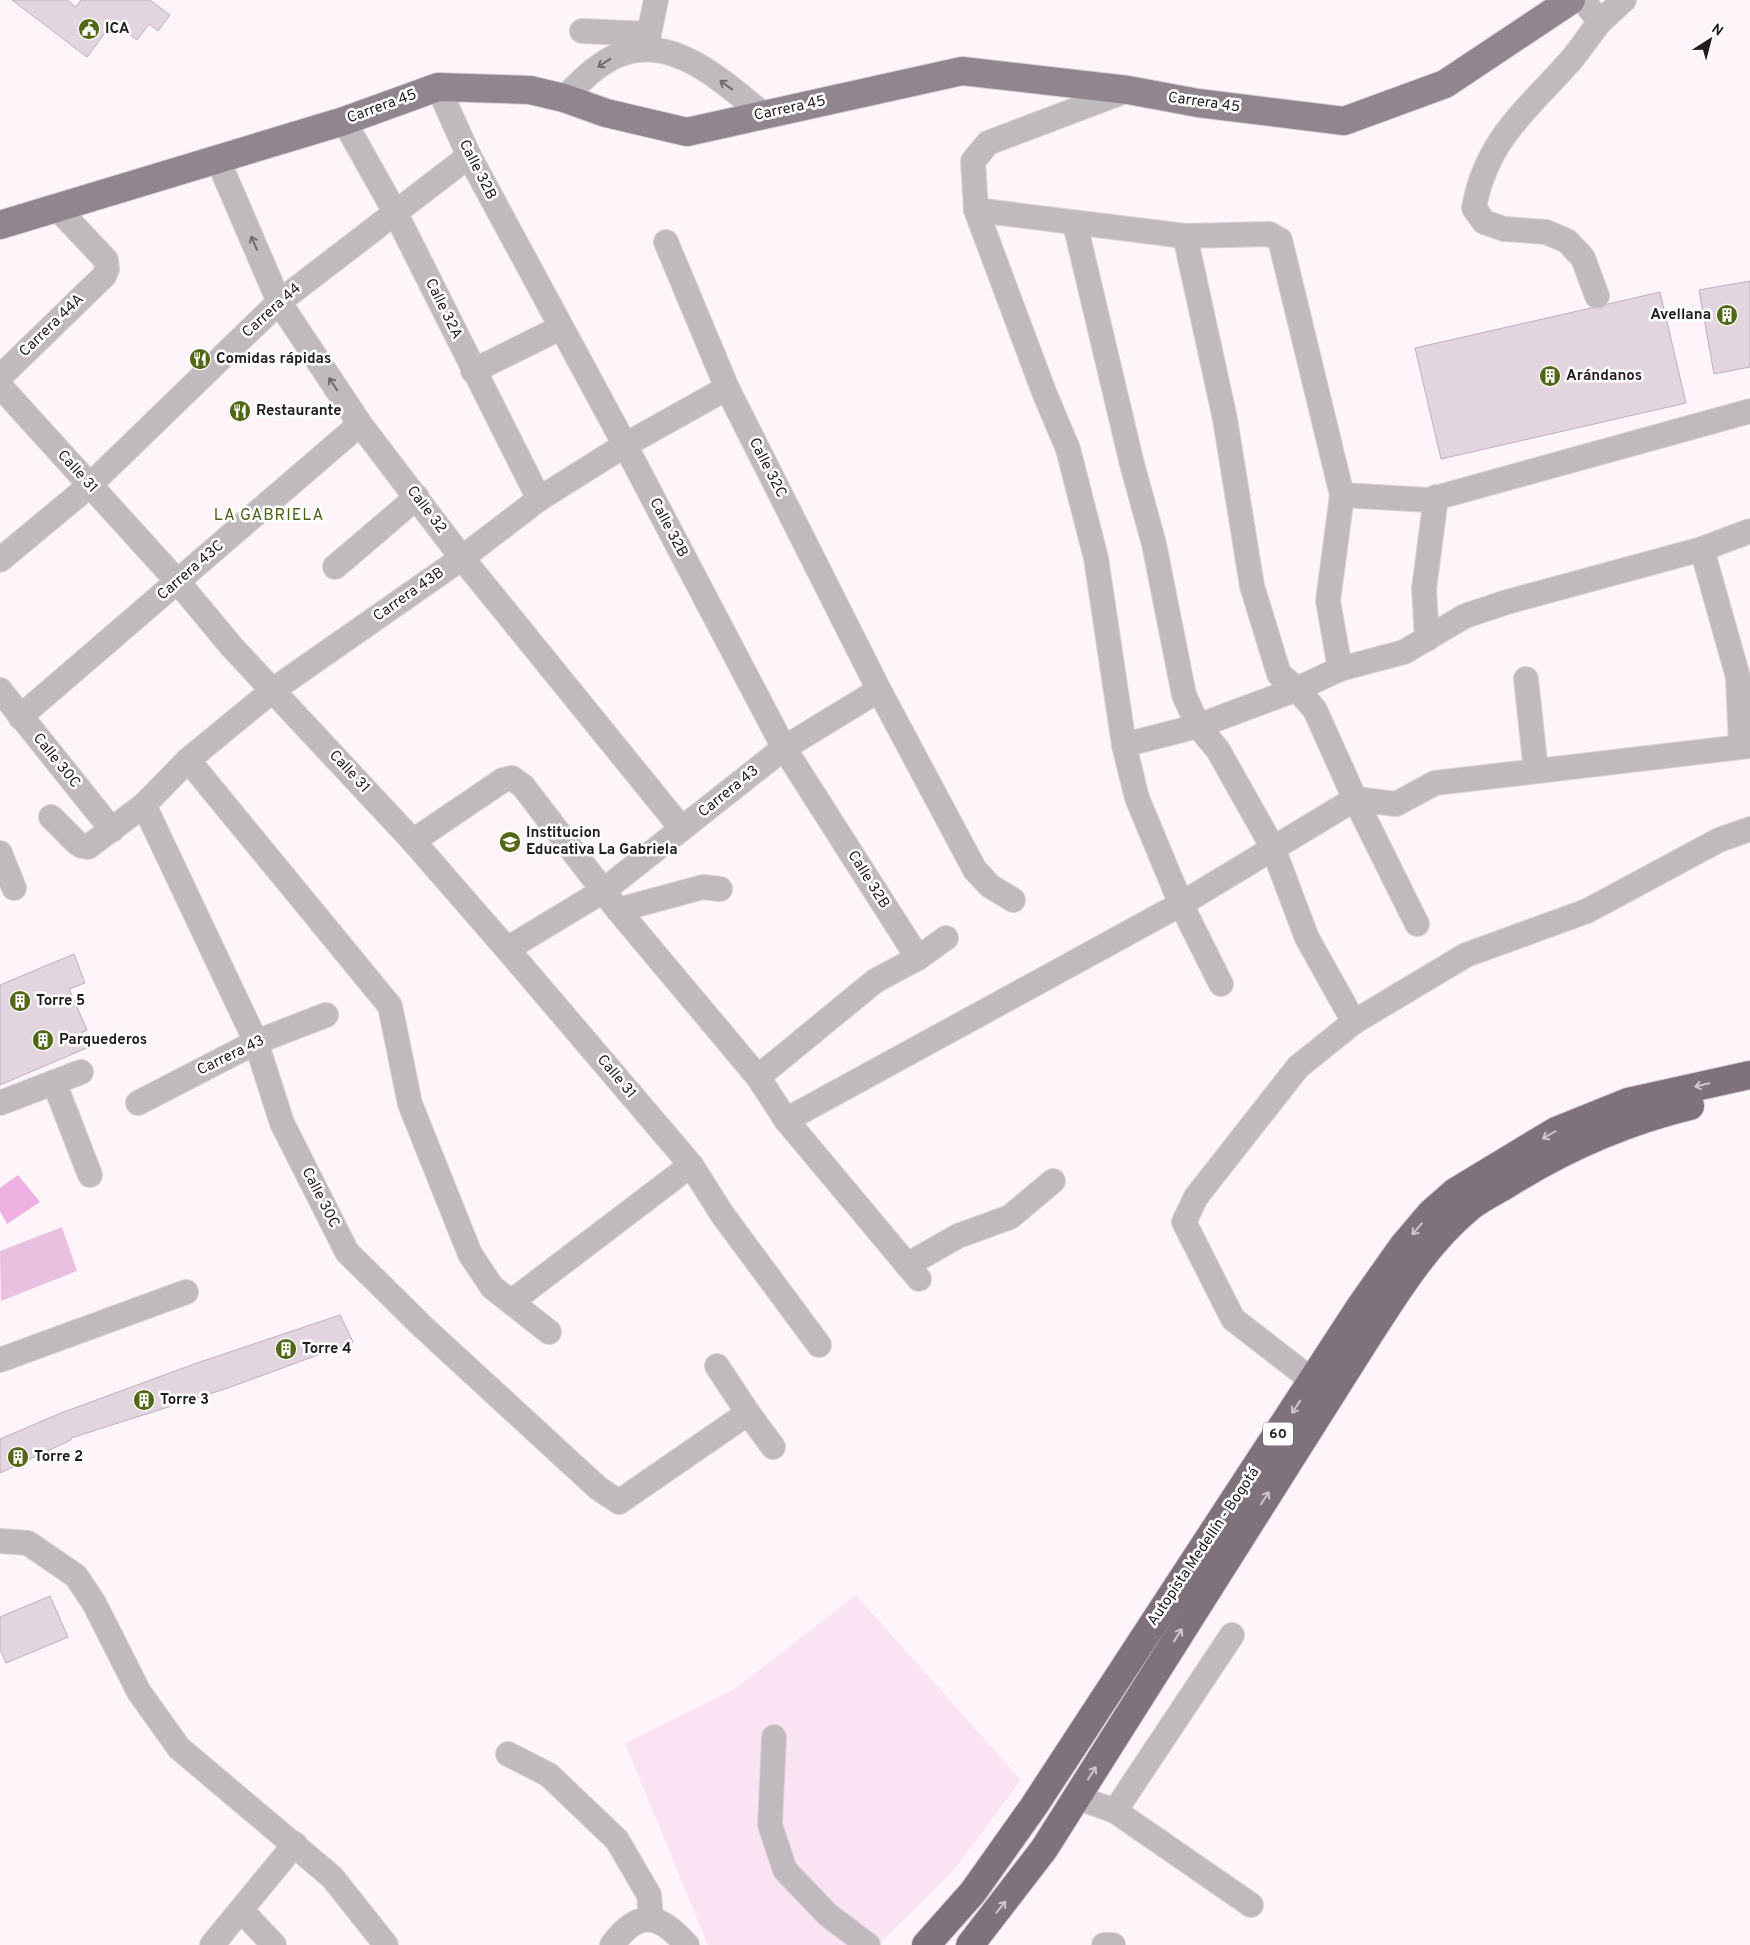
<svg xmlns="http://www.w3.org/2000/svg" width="1750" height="1945" font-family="Overpass,sans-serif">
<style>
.built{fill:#fae4f4}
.green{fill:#eac0e1}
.water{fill:#efb0e2}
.building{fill:#e3d5e0;stroke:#beb0bb}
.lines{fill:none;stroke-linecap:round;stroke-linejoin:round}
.minor-casing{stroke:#dbd2d8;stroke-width:26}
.major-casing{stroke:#dbd2d8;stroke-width:30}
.highway-casing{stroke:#dbd2d8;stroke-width:30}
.minor{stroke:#c0b9be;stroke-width:24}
.major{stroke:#91858e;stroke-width:28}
.highway{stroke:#7f727c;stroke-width:28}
.oneway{stroke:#706a6f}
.oneway2{stroke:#ccc7cb}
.labels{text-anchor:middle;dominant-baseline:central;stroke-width:5;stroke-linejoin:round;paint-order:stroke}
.shield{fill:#fff;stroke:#646063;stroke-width:1}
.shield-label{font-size:14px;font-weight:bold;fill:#211c20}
.poi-label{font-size:15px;font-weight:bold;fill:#211c20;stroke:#fff;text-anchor:start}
.street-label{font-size:15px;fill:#211c20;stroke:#fff}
.neighbourhood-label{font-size:16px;letter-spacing:1px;fill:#4c6018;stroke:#fff}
</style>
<rect width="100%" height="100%" fill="#fef5fb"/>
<path class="built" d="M 856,1595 L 1021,1780 L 953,1871 L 878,1945 L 708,1945 L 625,1743 L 736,1688 Z"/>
<path class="green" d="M 62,1227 L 77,1271 L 1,1301 L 0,1251 Z"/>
<path class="water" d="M 18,1175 L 40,1202 L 7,1224 L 0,1211 L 0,1188 Z"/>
<g class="building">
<path d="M 12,0 L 67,0 L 76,7 L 81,0 L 150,0 L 170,15 L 158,31 L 149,24 L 137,40 L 113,22 L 87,57 Z"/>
<path d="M 1750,281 L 1750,367 L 1714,374 L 1699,290 Z"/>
<path d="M 1660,292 L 1686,403 L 1441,459 L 1415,348 L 1591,308 L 1601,309 L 1608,304 Z"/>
<path d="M 74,954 L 85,983 L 69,989 L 87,1030 L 82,1032 L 89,1047 L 0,1085 L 0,985 Z"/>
<path d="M 340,1315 L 353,1342 L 228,1388 L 71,1438 L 71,1440 L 0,1473 L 0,1439 L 61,1413 L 197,1363 Z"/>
<path d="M 50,1596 L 68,1637 L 6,1663 L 0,1649 L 0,1617 Z"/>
</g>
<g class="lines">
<g class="minor-casing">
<g id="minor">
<path d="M 1583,0 L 1600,22 C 1590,34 1582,47 1572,59 C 1529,108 1486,139 1474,208 L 1484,222 L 1504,229 L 1546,232 L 1567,241 L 1583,258 L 1597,296"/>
<path d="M 1600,22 L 1624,0"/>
<path d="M 582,31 L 649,34"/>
<path d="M 649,48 L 649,34 L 656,0"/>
<path d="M 438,87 L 469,156 L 625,445 L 784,748 L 918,958"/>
<path d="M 1128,90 L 988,143 L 973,161 L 976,210 L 1044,392 L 1068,449 L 1096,558 L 1124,745 L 1137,798 L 1181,904 L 1221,984"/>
<path d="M 564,98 C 579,83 593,68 612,58 C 668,28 723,82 764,115"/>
<path d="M 344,121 L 395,212 L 539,499"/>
<path d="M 218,160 L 279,302 L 360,424 L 462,558 L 682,829"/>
<path d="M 976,210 L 1185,236 L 1269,234 L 1280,240 L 1342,495 L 1328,601 L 1340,669"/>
<path d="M 1075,224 L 1132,464 L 1154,544 L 1184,695 L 1198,726 L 1218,750 L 1273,848 L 1307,938 L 1354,1022"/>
<path d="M 1185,236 L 1225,419 L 1252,586 L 1279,674 L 1297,689 L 1315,710 L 1355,799 L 1417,924"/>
<path d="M 666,242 L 727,388 L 879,690 L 975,870 L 990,886 L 1013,900"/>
<path d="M 473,371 L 560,328"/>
<path d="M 0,377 L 104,276 L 107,269 L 106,260 L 57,208"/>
<path d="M 0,386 L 178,582 L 232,647 L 413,841 L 507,949 L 691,1165 L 722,1214 L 819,1345"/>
<path d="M 1342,495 L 1428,500 L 1750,411"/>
<path d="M 1702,549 L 1738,677 L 1741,747"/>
<path d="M 0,560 L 89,486 L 279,302 L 469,156"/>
<path d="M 335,567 L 417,497"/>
<path d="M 1427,639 L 1424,589 L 1436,497"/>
<path d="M 1526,679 L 1536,771"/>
<path d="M 0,690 L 112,830"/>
<path d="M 20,717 L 360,424"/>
<path d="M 1124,745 L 1198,726 L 1297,689 L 1340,669 L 1404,652 L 1465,616 L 1507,602 L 1702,549 L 1750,531"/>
<path d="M 188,760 L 390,1006 L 410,1104 L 470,1254 L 492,1287 L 549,1332"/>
<path d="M 144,805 L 256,1042 L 282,1123 L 347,1252 L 423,1327 L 598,1488 L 619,1502 L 748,1413 L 717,1366"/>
<path d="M 51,817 L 77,843 L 82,846 L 88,847 L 144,805 L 188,760 L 273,690 L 462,558 L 539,499 L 625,445 L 727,388"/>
<path d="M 413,841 L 503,780 L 512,778 L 523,786 L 618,910 L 758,1077 L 786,1120 L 919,1279"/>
<path d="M 0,853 L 14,888"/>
<path d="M 618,910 L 703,887 L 720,889"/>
<path d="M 507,949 L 603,891 L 784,748 L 879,690"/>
<path d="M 758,1077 L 875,981 L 918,958 L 946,938"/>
<path d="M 54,1082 L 90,1175"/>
<path d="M 0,1103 L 81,1072"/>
<path d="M 138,1103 L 256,1042 L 326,1015"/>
<path d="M 786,1120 L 1181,904 L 1355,799 L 1396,804 L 1435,783 L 1750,746"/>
<path d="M 907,1265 L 958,1236 L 1010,1217 L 1053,1181"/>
<path d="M 511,1302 L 691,1165"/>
<path d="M 0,1360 L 186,1292"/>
<path d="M 1313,1381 L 1233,1319 L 1184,1222 L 1196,1197 L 1298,1067 L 1354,1022 L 1466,955 L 1587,911 L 1719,840 L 1750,829"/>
<path d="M 748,1413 L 773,1447"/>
<path d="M 0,1541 L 28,1543 L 76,1576 L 94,1603 L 139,1692 L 179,1748 L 332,1877 L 386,1945"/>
<path d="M 774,1737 L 770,1825 L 785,1870 L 828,1915 L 868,1945"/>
<path d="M 508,1754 L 549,1775 L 617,1840 L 649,1895 L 651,1918"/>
<path d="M 1076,1797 L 1115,1811 L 1251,1905"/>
<path d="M 1115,1811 L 1232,1635"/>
<path d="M 241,1910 L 274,1945"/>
<path d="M 212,1945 L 295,1844"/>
<path d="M 612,1945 C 639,1909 658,1913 687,1945"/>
<path d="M 1104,1945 L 1113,1945"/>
</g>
</g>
<g class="major-casing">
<path id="major" d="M 0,225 L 344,121 L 438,87 L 530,90 L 564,98 L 606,113 L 687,132 L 962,71 L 1128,90 L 1198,103 L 1344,121 L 1445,84 L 1571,0"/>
</g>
<g class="highway-casing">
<g id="highway">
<path d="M 926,1945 L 973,1892 L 1034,1806 L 1362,1304 L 1403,1246 L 1431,1213 L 1455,1192 L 1526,1149 L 1556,1131 L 1628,1102 L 1750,1075"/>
<path d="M 970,1945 L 1044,1849 L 1363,1344 C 1394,1296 1425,1244 1470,1207 C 1481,1198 1494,1192 1506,1185 C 1563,1149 1624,1122 1690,1106"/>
</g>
</g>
<use href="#minor" class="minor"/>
<use href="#major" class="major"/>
<use href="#highway" class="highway"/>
</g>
<defs><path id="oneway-shaft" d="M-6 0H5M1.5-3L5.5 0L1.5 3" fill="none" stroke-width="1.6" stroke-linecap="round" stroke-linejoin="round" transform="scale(1.25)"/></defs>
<g class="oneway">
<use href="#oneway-shaft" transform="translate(604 63) rotate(146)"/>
<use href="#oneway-shaft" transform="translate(726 85) rotate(-144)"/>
<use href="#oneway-shaft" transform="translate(254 243) rotate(-113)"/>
<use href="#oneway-shaft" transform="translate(333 384) rotate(-123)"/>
</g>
<g class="oneway2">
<use href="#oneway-shaft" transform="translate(1702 1085) rotate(167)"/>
<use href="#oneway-shaft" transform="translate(1549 1135) rotate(150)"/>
<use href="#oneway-shaft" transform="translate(1417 1229) rotate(131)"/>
<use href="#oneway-shaft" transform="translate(1296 1407) rotate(123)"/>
<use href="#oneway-shaft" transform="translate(1265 1498) rotate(-57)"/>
<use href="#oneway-shaft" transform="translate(1178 1635) rotate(-58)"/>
<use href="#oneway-shaft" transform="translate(1092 1773) rotate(-58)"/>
<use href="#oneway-shaft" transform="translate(1001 1907) rotate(-51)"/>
</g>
<defs>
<g id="civic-disc" transform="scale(1.125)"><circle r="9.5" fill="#526817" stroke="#fff"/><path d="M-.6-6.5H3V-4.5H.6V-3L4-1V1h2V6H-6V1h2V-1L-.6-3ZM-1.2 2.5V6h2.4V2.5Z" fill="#fff"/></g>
<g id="building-disc" transform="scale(1.125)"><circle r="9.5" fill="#526817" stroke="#fff"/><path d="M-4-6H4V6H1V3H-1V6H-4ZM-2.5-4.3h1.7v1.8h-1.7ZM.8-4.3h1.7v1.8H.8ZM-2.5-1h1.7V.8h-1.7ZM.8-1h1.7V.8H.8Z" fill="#fff"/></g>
<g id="restaurant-disc" transform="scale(1.125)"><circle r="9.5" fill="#526817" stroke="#fff"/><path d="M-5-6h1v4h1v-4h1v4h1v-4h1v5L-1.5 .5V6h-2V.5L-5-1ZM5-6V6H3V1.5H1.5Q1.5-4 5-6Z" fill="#fff"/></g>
<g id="school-disc" transform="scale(1.125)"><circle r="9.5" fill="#526817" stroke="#fff"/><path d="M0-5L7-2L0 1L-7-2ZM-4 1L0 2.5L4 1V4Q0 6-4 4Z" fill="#fff"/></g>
</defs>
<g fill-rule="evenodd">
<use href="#civic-disc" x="89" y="29"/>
<use href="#building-disc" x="1727" y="315"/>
<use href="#restaurant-disc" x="200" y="359"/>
<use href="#building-disc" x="1550" y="376"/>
<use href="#restaurant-disc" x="240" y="411"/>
<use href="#school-disc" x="510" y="842"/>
<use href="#building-disc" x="20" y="1001"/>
<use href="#building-disc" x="43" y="1040"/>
<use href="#building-disc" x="286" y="1349"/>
<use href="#building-disc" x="144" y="1400"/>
<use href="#building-disc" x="18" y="1457"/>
</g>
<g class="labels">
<rect class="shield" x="1263" y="1422.5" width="30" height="23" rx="4"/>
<g class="shield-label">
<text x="1278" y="1434">60</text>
</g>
<g class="poi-label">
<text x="105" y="29">ICA</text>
<text x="1711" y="315" text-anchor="end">Avellana</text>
<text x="216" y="359">Comidas rápidas</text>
<text x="1566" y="376">Arándanos</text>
<text x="256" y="411">Restaurante</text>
<text x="526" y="833">Institucion<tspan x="526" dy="17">Educativa La Gabriela</tspan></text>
<text x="36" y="1001">Torre 5</text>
<text x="59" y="1040">Parquederos</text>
<text x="302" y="1349">Torre 4</text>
<text x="160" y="1400">Torre 3</text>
<text x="34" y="1457">Torre 2</text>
</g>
<g class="street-label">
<text transform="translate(1204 103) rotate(8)">Carrera 45</text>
<text transform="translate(382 107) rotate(-20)">Carrera 45</text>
<text transform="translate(790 109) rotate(-12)">Carrera 45</text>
<text transform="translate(477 170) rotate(63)">Calle 32B</text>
<text transform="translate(443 309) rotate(64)">Calle 32A</text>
<text transform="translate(272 311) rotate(-42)">Carrera 44</text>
<text transform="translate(52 326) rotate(-44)">Carrera 44A</text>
<text transform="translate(767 468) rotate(63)">Calle 32C</text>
<text transform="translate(77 472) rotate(48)">Calle 31</text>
<text transform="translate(426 510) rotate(53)">Calle 32</text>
<text transform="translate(668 528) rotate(62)">Calle 32B</text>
<text transform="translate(191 571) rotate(-41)">Carrera 43C</text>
<text transform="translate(409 595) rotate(-35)">Carrera 43B</text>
<text transform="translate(56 761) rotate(51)">Calle 30C</text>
<text transform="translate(349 772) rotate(47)">Calle 31</text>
<text transform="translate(729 792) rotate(-39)">Carrera 43</text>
<text transform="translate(868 880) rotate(58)">Calle 32B</text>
<text transform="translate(231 1056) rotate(-26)">Carrera 43</text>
<text transform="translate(616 1077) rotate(50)">Calle 31</text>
<text transform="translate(320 1198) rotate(63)">Calle 30C</text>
<text transform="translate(1204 1547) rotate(-56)">Autopista Medellín - Bogotá</text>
</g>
<g class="neighbourhood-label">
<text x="269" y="516">LA GABRIELA</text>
</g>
</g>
<g transform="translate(1710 40) rotate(36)" stroke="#ffffff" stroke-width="4" paint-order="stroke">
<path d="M0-4L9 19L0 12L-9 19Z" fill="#211c20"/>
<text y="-8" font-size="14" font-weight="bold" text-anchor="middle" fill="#211c20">N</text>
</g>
</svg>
